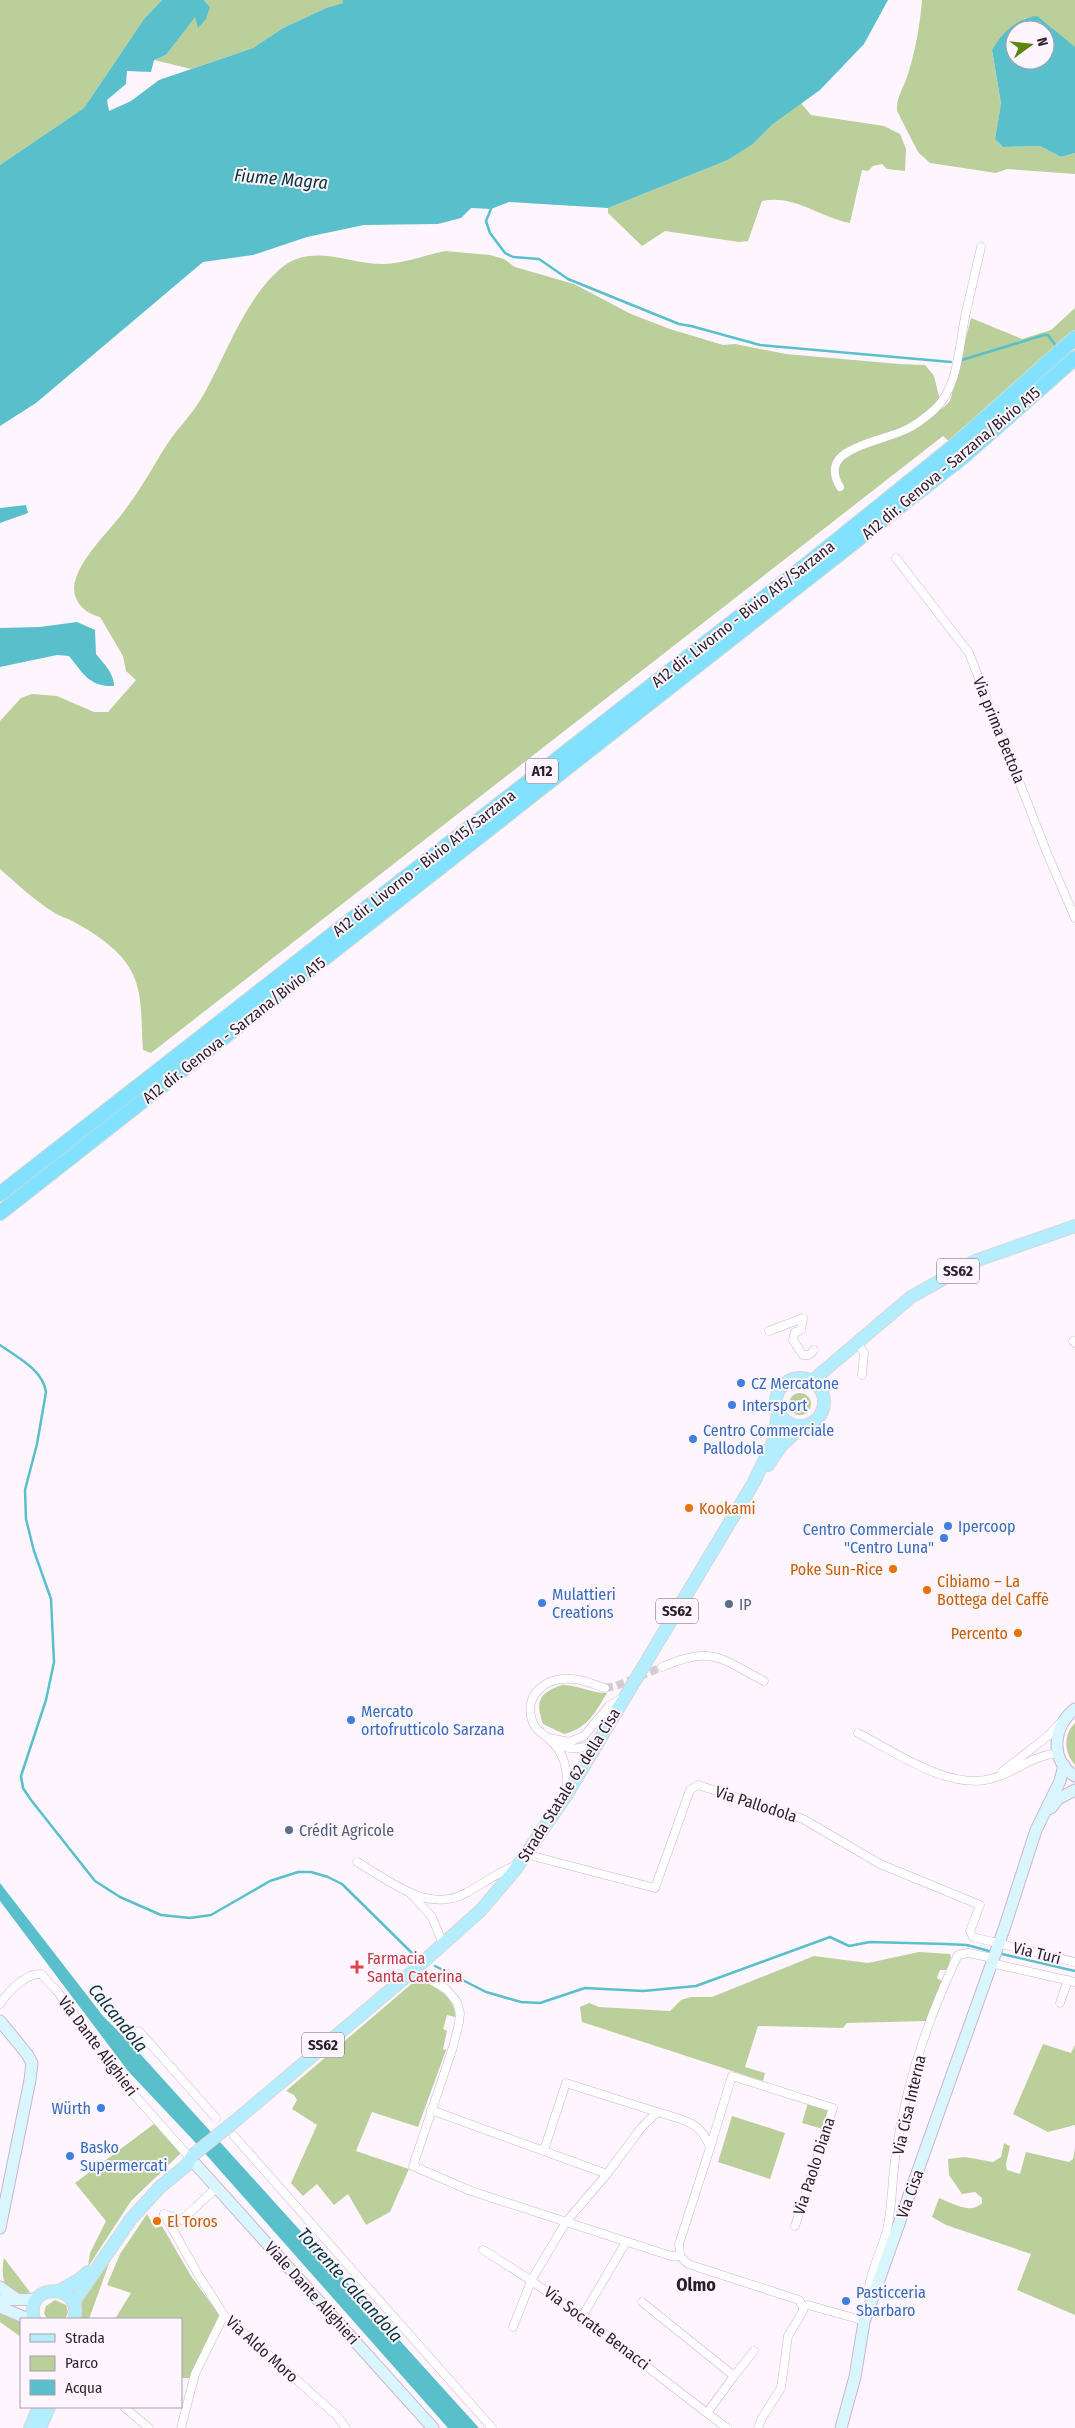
<svg xmlns="http://www.w3.org/2000/svg" width="1075" height="2428" font-family="'Fira Sans Condensed',sans-serif">
<style>
.green{fill:#bacf99}
.water{fill:#59bfca;fill-rule:evenodd}
.lines{fill:none;stroke-linecap:round;stroke-linejoin:round}
.stream{stroke:#59bfca;stroke-width:2.5}
.street-tunnel{stroke:#d4cad4;stroke-width:8;stroke-dasharray:8 4;stroke-linecap:butt}
.street-casing{stroke:#cdb5ce;stroke-width:9}
.secondary-casing{stroke:#cdb5ce;stroke-width:13}
.primary-casing{stroke:#d8d7d8;stroke-width:14}
.highway-casing{stroke:#d8d7d8;stroke-width:16}
.street{stroke:#fff;stroke-width:8}
.secondary{stroke:#d9f6ff;stroke-width:11}
.primary{stroke:#b3edfe;stroke-width:12}
.highway{stroke:#81e1fe;stroke-width:14}
.primary-bridge-casing{stroke:#d8d7d8;stroke-width:14;stroke-linecap:butt}
.primary-bridge{stroke:#b3edfe;stroke-width:12}
.shop-dot{fill:#3f7fe0;stroke:#fff5ff;stroke-width:2}
.food-dot{fill:#e8710a;stroke:#fff5ff;stroke-width:2}
.service-dot{fill:#5c6f8a;stroke:#fff5ff;stroke-width:2}
.health-dot{fill:#e0444e;stroke:#fff5ff;stroke-width:2}
.labels{text-anchor:middle;dominant-baseline:central;stroke-width:4;stroke-linejoin:round;paint-order:stroke}
.shield{fill:#fff5ff;stroke:#685f68;stroke-width:1}
.shield-label{font-size:15px;font-weight:bold;fill:#281f28}
.street-label{font-size:16px;fill:#281f28;stroke:#fff5ff}
.shop-label{font-size:16px;fill:#366cbe;stroke:#fff5ff;text-anchor:start}
.food-label{font-size:16px;fill:#c56008;stroke:#fff5ff;text-anchor:start}
.service-label{font-size:16px;fill:#4e5e75;stroke:#fff5ff;text-anchor:start}
.health-label{font-size:16px;fill:#be3a42;stroke:#fff5ff;text-anchor:start}
.water-label{font-size:18px;font-style:italic;fill:#013439;stroke:#fff5ff}
.neighbourhood-label{font-size:18px;font-weight:bold;fill:#281f28;stroke:#fff5ff}
</style>
<rect width="100%" height="100%" fill="#fff5ff"/>
<g class="green">
<path d="M 0,0 L 162,0 L 144,19 L 84,108 L 0,165 Z"/>
<path d="M 204,0 L 343,0 L 343,3 L 326,8 L 283,28 L 253,48 L 191,69 L 154,60 L 166,55 L 195,16 L 210,7 Z"/>
<path d="M 922,0 L 1075,0 L 1075,47 L 1025,18 L 992,50 L 1001,105 L 995,139 L 1003,147 L 1040,146 L 1061,157 L 1075,153 L 1075,174 L 1007,169 L 996,173 L 930,163 L 918,152 L 897,111 C 896,98 903,89 907,77 C 915,53 920,25 922,0 Z"/>
<path d="M 801,103 L 811,115 L 884,126 L 900,134 L 906,149 L 905,171 L 887,169 L 882,164 L 873,166 L 868,171 L 862,170 L 850,223 C 819,217 794,194 762,201 L 748,241 L 739,242 L 665,231 L 642,246 L 608,213 L 608,208 L 728,160 L 753,144 L 773,124 Z"/>
<path d="M 445,251 L 490,255 L 504,259 L 515,267 L 574,284 L 631,314 L 670,329 L 723,345 L 735,344 L 786,354 L 899,364 L 925,365 L 934,376 L 942,409 L 950,401 L 971,318 L 1022,339 L 1051,330 L 1075,308 L 1075,338 L 954,446 L 943,436 L 151,1053 L 143,1050 C 141,1027 143,1004 136,982 C 128,955 98,935 74,922 C 68,918 60,917 53,912 C 34,900 17,884 0,869 L 0,721 L 21,698 L 32,694 L 57,696 L 94,712 L 108,712 L 136,680 L 126,671 L 123,656 L 100,617 C 82,613 69,597 76,578 C 86,551 111,530 127,507 C 144,485 156,460 172,437 C 183,423 195,410 204,394 C 226,355 245,299 280,269 C 311,241 350,265 385,264 C 405,263 426,255 445,251 Z"/>
<circle cx="800" cy="1404" r="11"/>
<path d="M 562,1685 C 578,1685 591,1693 607,1693 C 595,1713 587,1729 564,1734 L 543,1724 C 535,1701 539,1693 562,1685 Z"/>
<path d="M 1075,1723 L 1075,1765 C 1064,1753 1063,1734 1075,1723 Z"/>
<path d="M 919,1952 L 950,1954 L 951,1957 L 947,1970 L 940,1970 L 937,1978 L 942,1981 L 928,2021 L 847,2023 L 843,2028 L 758,2026 L 745,2067 L 765,2073 L 763,2081 L 582,2022 L 580,2007 L 589,2003 L 599,2007 L 670,2011 L 681,2000 L 691,1997 L 712,1997 L 814,1956 L 868,1963 Z"/>
<path d="M 415,1981 C 432,1981 457,1999 455,2017 L 447,2015 L 443,2029 L 447,2031 L 443,2049 L 446,2050 L 418,2127 L 372,2112 L 356,2151 L 409,2169 L 390,2212 L 366,2225 L 348,2194 L 334,2205 L 317,2184 L 303,2196 L 291,2183 L 317,2125 L 292,2109 L 297,2100 L 294,2095 L 286,2091 Z"/>
<path d="M 1043,2044 L 1071,2053 L 1075,2045 L 1075,2125 L 1048,2132 L 1013,2114 Z"/>
<path d="M 808,2103 L 828,2110 L 823,2129 L 802,2123 Z"/>
<path d="M 732,2116 L 785,2133 L 770,2179 L 718,2162 Z"/>
<path d="M 154,2124 L 181,2153 L 131,2201 L 88,2267 L 90,2253 L 106,2221 L 75,2183 Z"/>
<path d="M 1004,2143 L 1010,2146 L 1006,2164 L 1007,2170 L 1020,2174 L 1026,2152 L 1069,2162 L 1073,2159 L 1075,2147 L 1075,2315 L 1017,2290 L 1031,2254 L 946,2225 L 932,2217 L 939,2198 C 952,2203 970,2215 982,2203 L 982,2198 L 975,2192 L 962,2194 L 949,2175 L 948,2159 L 965,2157 L 993,2162 L 1001,2157 Z"/>
<path d="M 147,2214 L 155,2228 L 162,2226 L 191,2276 L 220,2316 L 190,2378 L 181,2378 L 181,2319 L 115,2319 L 131,2293 L 107,2285 L 120,2254 Z"/>
<path d="M 4,2258 L 30,2292 C 4,2301 0,2276 4,2258 Z"/>
<path d="M 111,2258 L 89,2319 L 80,2319 L 82,2299 Z"/>
<path d="M 55,2300 L 66,2305 L 68,2312 L 65,2319 L 47,2319 L 44,2313 L 46,2306 Z"/>
<path d="M 0,2311 L 21,2319 L 21,2337 L 0,2322 Z"/>
</g>
<g class="water">
<path d="M 162,0 L 204,0 L 210,7 L 206,19 L 198,28 L 195,17 L 166,55 L 154,60 L 151,72 L 127,71 L 126,84 L 107,100 L 109,111 L 131,101 L 159,80 L 253,48 L 283,28 L 326,8 L 343,3 L 343,0 L 888,0 L 864,44 L 820,90 L 773,124 L 753,144 L 728,160 L 608,208 L 509,202 L 491,209 L 471,208 L 461,218 L 438,224 L 364,225 L 307,237 L 253,255 L 203,262 L 36,403 L 0,426 L 0,165 L 84,108 L 144,19 Z"/>
<path d="M 1037,16 L 1075,47 L 1075,153 L 1061,157 L 1040,146 L 1003,147 L 995,139 L 1001,104 L 992,50 C 1003,32 1015,19 1037,16 ZM 1015,30 L 1045,30 L 1045,60 L 1015,60 Z"/>
<path d="M 26,505 L 28,513 L 0,523 L 0,508 Z"/>
<path d="M 77,622 L 95,630 L 96,654 C 104,664 114,673 114,686 C 89,687 83,673 69,656 L 57,655 L 0,667 L 0,628 L 40,627 Z"/>
<path d="M 0,1883 L 103,2016 L 133,2046 L 479,2428 L 448,2428 L 194,2141 L 128,2071 L 0,1901 Z"/>
</g>
<g class="lines">
<g class="stream">
<path d="M 491,209 L 486,221 L 490,233 L 505,253 L 513,257 L 539,259 L 568,279 L 679,324 L 691,326 L 760,345 L 951,362"/>
<path d="M 962,360 L 1044,335 L 1048,335 L 1056,346"/>
<path d="M 0,1345 C 17,1357 43,1370 46,1392 L 37,1444 L 25,1490 L 26,1519 L 34,1551 L 51,1599 L 54,1662 L 46,1700 L 21,1776 L 23,1788 L 31,1800 L 95,1881 L 120,1897 L 161,1915 L 190,1918 L 211,1915 L 270,1881 L 298,1872 L 311,1872 L 328,1877 L 342,1884 L 413,1954"/>
<path d="M 1002,1954 L 1075,1971"/>
<path d="M 435,1966 L 486,1992 L 521,2002 L 540,2003 L 585,1988 L 643,1991 L 696,1986 L 830,1937 L 849,1946 L 870,1942 L 945,1944 L 967,1945 L 989,1951"/>
</g>
<path class="street-tunnel" d="M 605,1688 L 616,1686 L 662,1667"/>
<g class="street-casing">
<g id="street">
<path d="M 840,487 C 835,479 832,468 839,459 C 851,445 888,438 905,430 C 916,425 925,418 934,410 C 958,389 959,347 965,317 C 970,294 976,270 981,247"/>
<path d="M 896,558 L 969,653 L 1047,853 L 1075,918"/>
<path d="M 769,1331 L 803,1318 L 801,1330 L 795,1332 L 793,1340 L 803,1355 L 809,1355 L 814,1350"/>
<path d="M 856,1341 L 864,1353 L 862,1375"/>
<path d="M 1073,1341 L 1075,1343"/>
<path d="M 662,1667 C 712,1645 719,1658 764,1681"/>
<path d="M 858,1733 C 895,1752 951,1792 994,1778 C 1017,1771 1031,1756 1058,1753"/>
<path d="M 549,1738 L 569,1742 L 584,1736 L 609,1706 L 622,1698"/>
<path d="M 556,1743 C 569,1751 582,1750 596,1742"/>
<path d="M 1002,1772 L 1049,1735 L 1060,1723"/>
<path d="M 567,1791 C 568,1770 565,1753 549,1739 C 543,1734 536,1730 533,1723 C 522,1696 546,1676 572,1679 C 583,1679 595,1685 605,1688"/>
<path d="M 525,1854 L 655,1888 L 690,1790 L 698,1785 L 803,1819 L 880,1864 L 980,1905 L 970,1931 L 973,1937 L 1075,1962"/>
<path d="M 357,1862 C 390,1881 428,1914 466,1893 C 484,1883 498,1872 517,1865"/>
<path d="M 411,1894 L 432,1917 L 443,1944"/>
<path d="M 991,1963 L 1075,1982"/>
<path d="M 414,1970 L 446,1989 L 457,2002 L 460,2013 L 459,2023 L 453,2047 L 413,2166 L 471,2191 L 671,2256 L 680,2256 L 688,2264 L 799,2300 L 803,2307 L 803,2311 L 788,2336 L 781,2388 L 762,2418 L 758,2428"/>
<path d="M 1060,2003 L 1068,1980"/>
<path d="M 0,2004 C 8,1992 25,1973 41,1974 L 57,1991 L 130,2090 L 190,2158"/>
<path d="M 139,2031 L 216,2118"/>
<path d="M 431,2110 L 607,2174"/>
<path d="M 234,2136 L 492,2428"/>
<path d="M 710,2148 L 732,2076 L 833,2108 L 795,2226"/>
<path d="M 544,2150 L 566,2083 L 657,2112"/>
<path d="M 164,2214 L 199,2276 L 224,2315 L 337,2416 L 346,2428"/>
<path d="M 164,2214 L 182,2220 L 217,2187"/>
<path d="M 483,2250 C 571,2303 645,2367 727,2428"/>
<path d="M 875,2291 L 869,2287 C 872,2265 884,2247 888,2225 C 893,2199 892,2172 897,2146 C 907,2081 930,2014 958,1955 L 968,1953 L 993,1958"/>
<path d="M 642,2302 L 734,2376 L 707,2413"/>
<path d="M 803,2307 L 808,2305 L 865,2321"/>
<path d="M 583,2315 L 626,2242"/>
<path d="M 513,2327 L 532,2279 L 566,2222 L 607,2174 L 641,2128 L 657,2112 C 682,2120 701,2120 710,2148 L 679,2244 L 680,2256"/>
<path d="M 734,2376 L 754,2351"/>
<path d="M 124,2407 L 149,2428"/>
<path d="M 181,2428 L 195,2374 L 224,2315"/>
</g>
</g>
<g class="secondary-casing">
<g id="secondary">
<path d="M 1075,1709 C 1053,1725 1049,1761 1075,1776"/>
<path d="M 1051,1808 L 1058,1799 L 1075,1790"/>
<path d="M 0,2021 L 27,2054 L 32,2063 L 30,2080 L 0,2228"/>
<path d="M 190,2158 L 433,2428"/>
<path d="M 0,2287 L 17,2299"/>
<path d="M 0,2300 L 37,2299"/>
<path d="M 0,2307 L 28,2319"/>
<path d="M 841,2428 L 855,2377 L 864,2322 L 1005,1926 L 1036,1830 L 1060,1781 L 1064,1765"/>
</g>
</g>
<g class="primary-casing">
<g id="primary">
<circle cx="800" cy="1402" r="24"/>
<path d="M 812,1381 L 911,1297 L 975,1261 L 1075,1226"/>
<path d="M 768,1465 L 781,1446 L 801,1427"/>
<path d="M 234,2122 L 414,1970 L 481,1910 L 515,1870 L 567,1794 L 754,1482 L 774,1440 L 778,1412"/>
<path d="M 59,2291 L 79,2280 L 88,2272"/>
<path d="M 73,2303 L 131,2219 L 160,2187 L 187,2165 L 193,2155"/>
<path d="M 34,2319 C 23,2281 85,2283 74,2319"/>
<path d="M 30,2428 L 39,2407"/>
<path d="M 40,2428 L 49,2407"/>
</g>
</g>
<g class="highway-casing">
<g id="highway">
<path d="M 0,1194 L 811,561 L 954,446 L 1075,338"/>
<path d="M 0,1213 L 964,456 L 1075,358"/>
</g>
</g>
<use href="#street" class="street"/>
<use href="#secondary" class="secondary"/>
<use href="#primary" class="primary"/>
<use href="#highway" class="highway"/>
<g class="primary-bridge-casing">
<path id="primary-bridge" d="M 193,2155 L 234,2122"/>
</g>
<use href="#primary-bridge" class="primary-bridge"/>
</g>
<g class="shop-dot">
<circle cx="741" cy="1383" r="5"/>
<circle cx="732" cy="1405" r="5"/>
<circle cx="693" cy="1439" r="5"/>
<circle cx="948" cy="1526" r="5"/>
<circle cx="944" cy="1538" r="5"/>
<circle cx="542" cy="1603" r="5"/>
<circle cx="351" cy="1720" r="5"/>
<circle cx="101" cy="2108" r="5"/>
<circle cx="70" cy="2156" r="5"/>
<circle cx="846" cy="2301" r="5"/>
</g>
<g class="food-dot">
<circle cx="689" cy="1508" r="5"/>
<circle cx="893" cy="1569" r="5"/>
<circle cx="927" cy="1590" r="5"/>
<circle cx="1018" cy="1633" r="5"/>
<circle cx="157" cy="2221" r="5"/>
</g>
<g class="service-dot">
<circle cx="729" cy="1604" r="5"/>
<circle cx="289" cy="1830" r="5"/>
</g>
<path class="health-dot" d="M354.5 1959.5h5v5h5v5h-5v5h-5v-5h-5v-5h5z"/>
<g class="labels">
<g class="shield">
<rect x="526" y="758.5" width="32" height="25" rx="4"/>
<rect x="937" y="1258.5" width="42" height="25" rx="4"/>
<rect x="656" y="1598.5" width="42" height="25" rx="4"/>
<rect x="302" y="2032.5" width="42" height="25" rx="4"/>
</g>
<g class="shield-label">
<text x="542" y="771">A12</text>
<text x="958" y="1271">SS62</text>
<text x="677" y="1611">SS62</text>
<text x="323" y="2045">SS62</text>
</g>
<g class="street-label">
<text transform="translate(951 463) rotate(-40)">A12 dir. Genova - Sarzana/Bivio A15</text>
<text transform="translate(743 614) rotate(-38)">A12 dir. Livorno - Bivio A15/Sarzana</text>
<text transform="translate(999 730) rotate(68)">Via prima Bettola</text>
<text transform="translate(424 863) rotate(-38)">A12 dir. Livorno - Bivio A15/Sarzana</text>
<text transform="translate(234 1030) rotate(-38)">A12 dir. Genova - Sarzana/Bivio A15</text>
<text transform="translate(569 1785) rotate(-58)">Strada Statale 62 della Cisa</text>
<text transform="translate(756 1804) rotate(18)">Via Pallodola</text>
<text transform="translate(1037 1953) rotate(14)">Via Turi</text>
<text transform="translate(98 2046) rotate(53)">Via Dante Alighieri</text>
<text transform="translate(909 2105) rotate(-77)">Via Cisa Interna</text>
<text transform="translate(814 2166) rotate(-72)">Via Paolo Diana</text>
<text transform="translate(910 2194) rotate(-70)">Via Cisa</text>
<text transform="translate(312 2293) rotate(48)">Viale Dante Alighieri</text>
<text transform="translate(597 2328) rotate(37)">Via Socrate Benacci</text>
<text transform="translate(262 2349) rotate(42)">Via Aldo Moro</text>
</g>
<g class="shop-label">
<text x="751" y="1383">CZ Mercatone</text>
<text x="742" y="1405">Intersport</text>
<text x="703" y="1430">Centro Commerciale<tspan x="703" dy="18">Pallodola</tspan></text>
<text x="958" y="1526">Ipercoop</text>
<text x="934" y="1529" text-anchor="end">Centro Commerciale<tspan x="934" dy="18">"Centro Luna"</tspan></text>
<text x="552" y="1594">Mulattieri<tspan x="552" dy="18">Creations</tspan></text>
<text x="361" y="1711">Mercato<tspan x="361" dy="18">ortofrutticolo Sarzana</tspan></text>
<text x="91" y="2108" text-anchor="end">Würth</text>
<text x="80" y="2147">Basko<tspan x="80" dy="18">Supermercati</tspan></text>
<text x="856" y="2292">Pasticceria<tspan x="856" dy="18">Sbarbaro</tspan></text>
</g>
<g class="food-label">
<text x="699" y="1508">Kookami</text>
<text x="883" y="1569" text-anchor="end">Poke Sun-Rice</text>
<text x="937" y="1581">Cibiamo – La<tspan x="937" dy="18">Bottega del Caffè</tspan></text>
<text x="1008" y="1633" text-anchor="end">Percento</text>
<text x="167" y="2221">El Toros</text>
</g>
<g class="service-label">
<text x="739" y="1604">IP</text>
<text x="299" y="1830">Crédit Agricole</text>
</g>
<g class="health-label">
<text x="367" y="1958">Farmacia<tspan x="367" dy="18">Santa Caterina</tspan></text>
</g>
<g class="water-label">
<text transform="translate(281 179) rotate(5)">Fiume Magra</text>
<text transform="translate(118 2018) rotate(51)">Calcandola</text>
<text transform="translate(350 2285) rotate(48)">Torrente Calcandola</text>
</g>
<g class="neighbourhood-label">
<text x="696" y="2285">Olmo</text>
</g>
</g>
<rect x="20" y="2318" width="162" height="90" fill="#fff5ff" stroke="#a99fa9"/>
<rect x="30" y="2334" width="25" height="8" fill="#b3edfe" stroke="#a99fa9"/>
<text x="65" y="2343" font-size="15" fill="#281f28">Strada</text>
<rect x="30" y="2356" width="25" height="15" fill="#bacf99" stroke="#a99fa9"/>
<text x="65" y="2368" font-size="15" fill="#281f28">Parco</text>
<rect x="30" y="2380" width="25" height="15" fill="#59bfca" stroke="#a99fa9"/>
<text x="65" y="2393" font-size="15" fill="#281f28">Acqua</text>
<g transform="translate(1030 45) rotate(75)"><circle r="24" fill="#fff5ff" stroke="#a99fa9"/>
<path d="M0-4L9 19L0 12L-9 19Z" fill="#598511"/>
<text y="-8" font-size="14" font-weight="bold" text-anchor="middle" fill="#281f28">N</text>
</g>
</svg>
